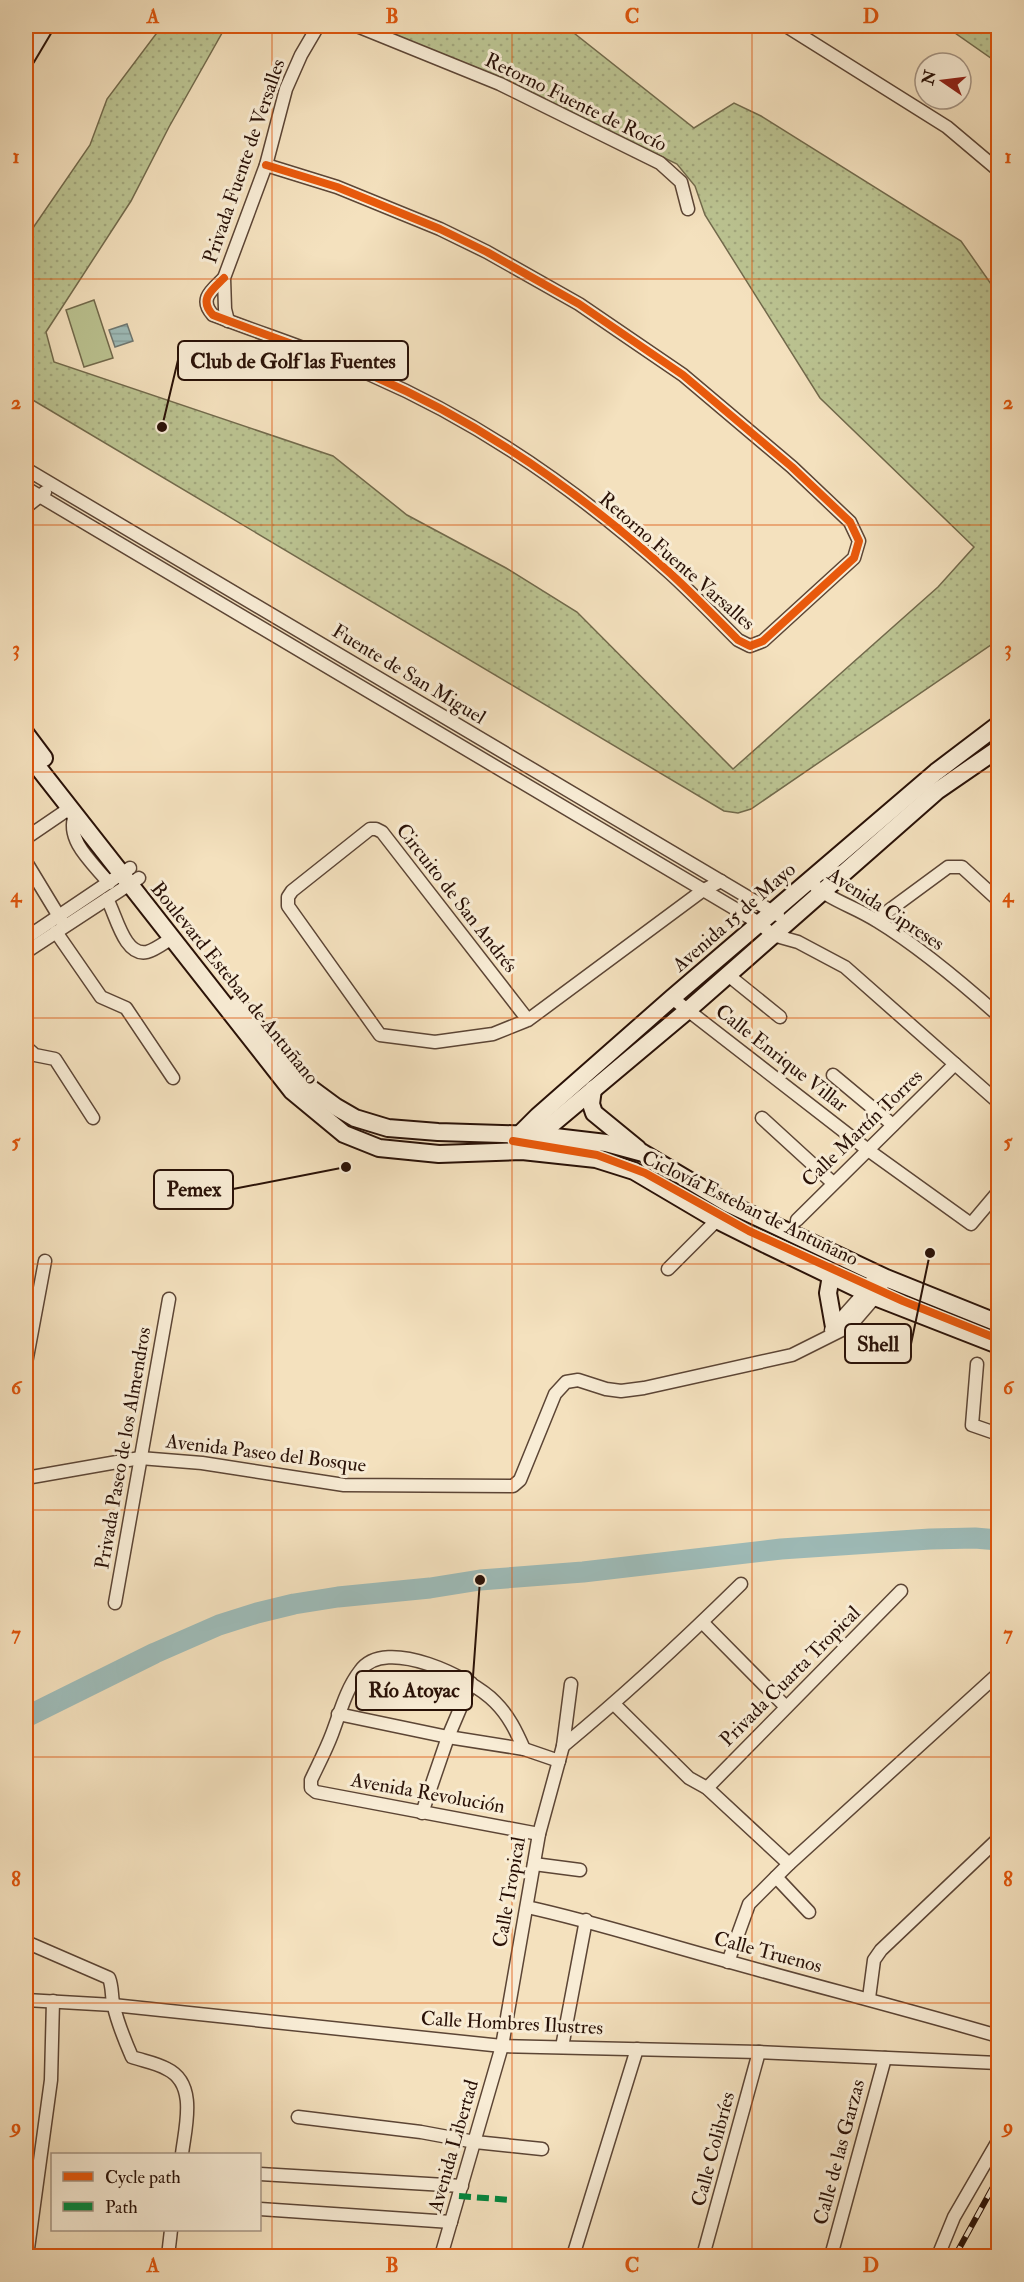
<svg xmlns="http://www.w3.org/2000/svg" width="1024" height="2282" font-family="'IM FELL Double Pica',serif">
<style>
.grass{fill:url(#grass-dots);stroke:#726a4c;stroke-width:1.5}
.garden{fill:#bbc391;stroke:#726a4c;stroke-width:1.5}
.water{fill:url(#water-rules);stroke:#6f7872;stroke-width:1.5}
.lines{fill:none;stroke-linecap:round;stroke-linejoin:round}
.river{stroke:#9ebcb9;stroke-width:21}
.minor-casing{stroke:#5c4535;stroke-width:15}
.secondary-casing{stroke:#291107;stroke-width:20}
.minor{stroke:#f8ecd5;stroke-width:12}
.secondary{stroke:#f8ecd5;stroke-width:16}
.rail-casing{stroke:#291107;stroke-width:6}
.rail{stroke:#f8ecd5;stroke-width:4;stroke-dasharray:11;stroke-linecap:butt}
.quiet{stroke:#00873e;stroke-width:6;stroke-dasharray:12 6;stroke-linecap:butt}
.cycleway-casing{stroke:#f8ecd5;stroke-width:11}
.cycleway{stroke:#e8590c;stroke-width:8}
.grid{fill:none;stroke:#de550c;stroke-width:1.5;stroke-opacity:0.55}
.labels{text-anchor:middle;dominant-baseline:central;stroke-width:6;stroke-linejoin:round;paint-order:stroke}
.street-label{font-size:20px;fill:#291107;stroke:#f8ecd5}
.leader{fill:none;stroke:#291107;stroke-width:2}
.callout-dot{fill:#291107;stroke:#f8ecd5;stroke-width:2}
.callout{fill:#f8ecd5;stroke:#291107;stroke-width:2}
.callout-label{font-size:21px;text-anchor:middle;font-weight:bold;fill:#291107}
.neatline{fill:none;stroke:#de550c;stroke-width:2}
.grid-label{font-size:20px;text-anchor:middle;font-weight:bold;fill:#de550c}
</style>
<defs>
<pattern id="grass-dots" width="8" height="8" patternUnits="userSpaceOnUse" patternTransform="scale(1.5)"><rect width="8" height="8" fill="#bbc391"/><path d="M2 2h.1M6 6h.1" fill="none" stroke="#a1a67c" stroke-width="1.8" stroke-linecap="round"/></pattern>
<pattern id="water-rules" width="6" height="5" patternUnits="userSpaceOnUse" patternTransform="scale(1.5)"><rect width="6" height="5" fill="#9ebcb9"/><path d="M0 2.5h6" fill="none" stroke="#88a19e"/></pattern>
</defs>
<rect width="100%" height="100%" fill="#f4e1be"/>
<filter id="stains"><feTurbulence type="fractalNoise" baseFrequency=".00333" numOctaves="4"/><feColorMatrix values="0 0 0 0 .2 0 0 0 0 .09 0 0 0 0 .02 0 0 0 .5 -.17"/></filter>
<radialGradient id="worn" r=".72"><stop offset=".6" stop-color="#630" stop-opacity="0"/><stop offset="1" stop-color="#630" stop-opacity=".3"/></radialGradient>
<g class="grass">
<path d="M 162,26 L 226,26 L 169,127 L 131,201 L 46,332 L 54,362 L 333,456 L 407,515 L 506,568 L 577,612 L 733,769 L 938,587 L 974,547 L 820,398 L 705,215 L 695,186 L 677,164 L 494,75 L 367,26 L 565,26 L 694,128 L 734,103 L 761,116 L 961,241 L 998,294 L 998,640 L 751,809 L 738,813 L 724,811 L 26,396 L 26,238 L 90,145 L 107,99 Z"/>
<path d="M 945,26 L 998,26 L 998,63 Z"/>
</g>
<path class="garden" d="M 94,300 L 113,358 L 84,367 L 66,310 Z"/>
<g class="water">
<path d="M 127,324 L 133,341 L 115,347 L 109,330 Z"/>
<path d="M 998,474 L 998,535 L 996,533 L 997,518 L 991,487 L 994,476 Z"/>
</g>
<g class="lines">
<path class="river" d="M 26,1717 L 155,1653 L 219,1625 L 257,1613 L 294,1604 L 338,1597 L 430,1588 L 480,1580 L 583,1572 L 781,1549 L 930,1539 L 975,1538 L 998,1540"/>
<g class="minor-casing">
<g id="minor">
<path d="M 357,26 L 500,84 L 660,163 L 681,182 L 688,209"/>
<path d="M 786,26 L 947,127 L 998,170"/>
<path d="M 224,278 C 212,290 198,299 213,315 C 265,335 319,352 371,375 C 480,422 581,493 670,573 C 693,594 715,617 738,640 L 750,646 L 763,641 L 854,558 L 859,541 L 850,522 L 792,467 L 683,375 L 579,304 L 487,252 L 440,229 L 337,187 L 266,165"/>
<path d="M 228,321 L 225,309 L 224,278 L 266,165 L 286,89 L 301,55 L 318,26"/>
<path d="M 26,469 L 778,915"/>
<path d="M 26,488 L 759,923 L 773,935 L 798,942 L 845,967 L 998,1102"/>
<path d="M 26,507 L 45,492"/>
<path d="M 75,815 C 65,841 94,864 109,883"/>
<path d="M 26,838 L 70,808"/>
<path d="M 26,862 L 63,923"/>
<path d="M 809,881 C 832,902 852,905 877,921 C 918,946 962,983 998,1015"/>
<path d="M 107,899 C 116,914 124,957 147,952 C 155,950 164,943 172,938"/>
<path d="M 876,920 L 948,867 L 962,867 L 998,900"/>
<path d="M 56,932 L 101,997 L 126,1008 L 173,1078"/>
<path d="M 26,938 L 130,868"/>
<path d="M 26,952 L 139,878"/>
<path d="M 728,975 L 780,1017"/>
<path d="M 672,998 L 868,1150 L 971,1224 L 998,1192"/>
<path d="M 528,1020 L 382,832 L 376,829 L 370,829 L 292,891 L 288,897 L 288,906 L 380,1035 L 435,1042 L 493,1034 L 528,1020 L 702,891 L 721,881"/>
<path d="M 26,1047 L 35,1055 L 55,1059 L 93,1118"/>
<path d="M 833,1075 L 893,1125"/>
<path d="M 762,1118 L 833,1183"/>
<path d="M 797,1220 L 955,1064"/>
<path d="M 668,1269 L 717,1220"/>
<path d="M 831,1330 L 865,1292 L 877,1273"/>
<path d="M 26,1363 L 45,1261"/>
<path d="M 977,1364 L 972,1425 L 998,1434"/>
<path d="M 26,1478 L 140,1458 L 202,1463 L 344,1485 L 513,1486 L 520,1480 L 555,1394 L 566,1382 L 578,1380 L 606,1389 L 621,1391 L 644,1388 L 792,1355 L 850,1326 L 875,1297 L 886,1278"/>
<path d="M 115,1603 L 169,1299"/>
<path d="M 703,1623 L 786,1707"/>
<path d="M 614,1704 L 689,1778 L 707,1788 L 789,1864"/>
<path d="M 338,1714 L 448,1737 L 524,1749 L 559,1761"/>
<path d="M 563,1746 C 625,1695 684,1640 741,1584"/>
<path d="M 524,1749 C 516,1731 509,1716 495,1702 C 472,1678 385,1635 360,1671 C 346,1689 340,1713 332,1734 C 326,1750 318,1765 311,1780 L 311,1788 L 316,1792 L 539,1834"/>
<path d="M 707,1788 L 901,1591"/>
<path d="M 422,1813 L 448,1737 L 471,1683"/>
<path d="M 534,1864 L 580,1870"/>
<path d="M 776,1877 L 809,1912"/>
<path d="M 527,1907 C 596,1922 662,1944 730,1962 C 819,1987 909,2010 998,2036"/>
<path d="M 26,1942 L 109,1978 C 113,1988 111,1997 114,2007 C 118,2024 125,2041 132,2057 C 144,2061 157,2063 167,2069 C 198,2084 185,2128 182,2154"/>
<path d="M 728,1962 L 749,1904 L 789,1864 L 998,1674"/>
<path d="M 869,1998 L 874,1960 L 881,1950 L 998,1839"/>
<path d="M 26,2000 L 113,2005 L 502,2046 L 759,2052 L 998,2063"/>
<path d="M 562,2047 L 586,1920"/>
<path d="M 298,2117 L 421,2132 L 475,2142 L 542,2149"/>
<path d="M 260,2174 L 462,2186"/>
<path d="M 260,2209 L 451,2222"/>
<path d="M 27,2256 L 51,2080 L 53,2001"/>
<path d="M 168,2256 L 171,2230"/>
<path d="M 441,2256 L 502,2046 L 539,1834 L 563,1746 L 571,1684"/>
<path d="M 573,2256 L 637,2049"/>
<path d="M 703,2256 L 759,2052"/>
<path d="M 831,2256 L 885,2058"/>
<path d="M 938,2256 L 954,2217 L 998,2141"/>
</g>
</g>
<g class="secondary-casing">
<g id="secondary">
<path d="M 26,58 L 45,26"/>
<path d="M 26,734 L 44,758"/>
<path d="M 26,752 L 292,1091 L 344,1134 L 379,1148 L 439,1154 L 522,1151 L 596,1159 L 634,1171 L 717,1220 L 765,1244 L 875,1297 L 998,1345"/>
<path d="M 238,1004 L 298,1079 L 336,1107 L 355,1118 L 388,1128 L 438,1132 L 538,1135 L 606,1143 L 643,1153 L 727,1203 L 886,1278 L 998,1323"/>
<path d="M 593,1089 L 591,1104 L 594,1113 L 638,1149"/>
<path d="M 516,1138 L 538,1116 L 672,998 L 936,772 L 998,725"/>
<path d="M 533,1140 L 688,1010 L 937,791 L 998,749"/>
<path d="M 831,1276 L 828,1293 L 834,1327"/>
</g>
</g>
<use href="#minor" class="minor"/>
<use href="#secondary" class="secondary"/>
<g class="rail-casing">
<path id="rail" d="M 955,2256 L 998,2178"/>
</g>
<use href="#rail" class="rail"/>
<path class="quiet" d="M 459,2196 L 510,2200"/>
<g class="cycleway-casing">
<g id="cycleway">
<path d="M 224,278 C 212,290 198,299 213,315 C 265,335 319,352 371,375 C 480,422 581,493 670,573 C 693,594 715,617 738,640 L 750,646 L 763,641 L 854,558 L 859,541 L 850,522 L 792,467 L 683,375 L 579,304 L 487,252 L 440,229 L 337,187 L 266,165"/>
<path d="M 513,1141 L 597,1155 L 645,1173 L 749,1231 L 903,1301 L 998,1339"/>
</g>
</g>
<use href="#cycleway" class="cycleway"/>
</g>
<path class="grid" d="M 272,26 L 272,2256M 512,26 L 512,2256M 752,26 L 752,2256M 26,279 L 998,279M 26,525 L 998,525M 26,772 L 998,772M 26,1018 L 998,1018M 26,1264 L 998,1264M 26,1510 L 998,1510M 26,1757 L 998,1757M 26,2003 L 998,2003"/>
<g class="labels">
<g class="street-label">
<text transform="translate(576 102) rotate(26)">Retorno Fuente de Rocío</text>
<text transform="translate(244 161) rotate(-71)">Privada Fuente de Versalles</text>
<text transform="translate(677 561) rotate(41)">Retorno Fuente Varsalles</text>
<text transform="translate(409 674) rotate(31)">Fuente de San Miguel</text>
<text transform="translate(457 898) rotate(52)">Circuito de San Andrés</text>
<text transform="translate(886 909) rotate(33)">Avenida Cipreses</text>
<text transform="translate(734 917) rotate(-41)">Avenida 15 de Mayo</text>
<text transform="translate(235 983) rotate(51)">Boulevard Esteban de Antuñano</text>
<text transform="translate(782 1058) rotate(38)">Calle Enrique Villar</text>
<text transform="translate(862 1128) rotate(-44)">Calle Martín Torres</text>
<text transform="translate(750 1208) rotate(26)">Ciclovía Esteban de Antuñano</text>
<text transform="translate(123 1448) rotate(-80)">Privada Paseo de los Almendros</text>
<text transform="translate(266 1453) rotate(7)">Avenida Paseo del Bosque</text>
<text transform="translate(790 1676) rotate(-45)">Privada Cuarta Tropical</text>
<text transform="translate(428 1793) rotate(10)">Avenida Revolución</text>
<text transform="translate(509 1892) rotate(-80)">Calle Tropical</text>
<text transform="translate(768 1952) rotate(15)">Calle Truenos</text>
<text transform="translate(512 2023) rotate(3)">Calle Hombres Ilustres</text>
<text transform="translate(453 2146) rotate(-74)">Avenida Libertad</text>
<text transform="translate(713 2149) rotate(-75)">Calle Colibríes</text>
<text transform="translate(839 2152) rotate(-75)">Calle de las Garzas</text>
</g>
</g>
<path class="leader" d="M162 427L178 360M346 1167L233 1189M930 1253L911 1344M480 1580L472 1690"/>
<g class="callout-dot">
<circle cx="162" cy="427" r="6"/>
<circle cx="346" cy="1167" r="6"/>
<circle cx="930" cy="1253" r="6"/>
<circle cx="480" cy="1580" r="6"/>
</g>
<g class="callout">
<rect x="178" y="341" width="230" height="39" rx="6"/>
<rect x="154" y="1170" width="79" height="39" rx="6"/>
<rect x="845" y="1324" width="66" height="39" rx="6"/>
<rect x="356" y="1671" width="116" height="39" rx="6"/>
</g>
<g class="callout-label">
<text x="293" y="368">Club de Golf las Fuentes</text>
<text x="194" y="1196">Pemex</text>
<text x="878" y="1351">Shell</text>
<text x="414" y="1697">Río Atoyac</text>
</g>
<rect width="1024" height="2282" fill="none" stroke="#f4e1be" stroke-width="66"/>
<rect x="51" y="2153" width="210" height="78" fill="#f8ecd5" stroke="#a59483" stroke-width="1.5"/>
<rect x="63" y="2172" width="30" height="9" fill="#e8590c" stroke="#a59483" stroke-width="1.5"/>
<text x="105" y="2183" font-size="18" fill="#291107">Cycle path</text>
<rect x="63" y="2202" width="30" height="9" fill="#00873e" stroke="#a59483" stroke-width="1.5"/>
<text x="105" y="2213" font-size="18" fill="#291107">Path</text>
<g transform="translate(943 81) rotate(284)"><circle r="28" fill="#f8ecd5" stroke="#a59483" stroke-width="1.5"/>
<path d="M0-4.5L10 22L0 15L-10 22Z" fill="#8f2418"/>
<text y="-9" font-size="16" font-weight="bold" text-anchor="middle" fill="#291107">N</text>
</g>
<rect x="33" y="33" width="958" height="2216" class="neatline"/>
<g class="grid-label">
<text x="153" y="23">A</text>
<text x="392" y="23">B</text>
<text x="632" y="23">C</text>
<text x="871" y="23">D</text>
<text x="16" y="163">1</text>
<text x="1008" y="163">1</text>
<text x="16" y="409">2</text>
<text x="1008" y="409">2</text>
<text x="16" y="655">3</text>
<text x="1008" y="655">3</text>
<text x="16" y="902">4</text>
<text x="1008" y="902">4</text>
<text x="16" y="1148">5</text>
<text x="1008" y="1148">5</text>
<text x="16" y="1394">6</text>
<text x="1008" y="1394">6</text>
<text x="16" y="1640">7</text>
<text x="1008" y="1640">7</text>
<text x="16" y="1886">8</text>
<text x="1008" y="1886">8</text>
<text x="16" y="2133">9</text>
<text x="1008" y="2133">9</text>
<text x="153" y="2272">A</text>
<text x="392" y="2272">B</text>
<text x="632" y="2272">C</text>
<text x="871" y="2272">D</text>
</g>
<rect width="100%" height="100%" filter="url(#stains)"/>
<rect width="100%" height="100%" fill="url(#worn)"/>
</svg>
